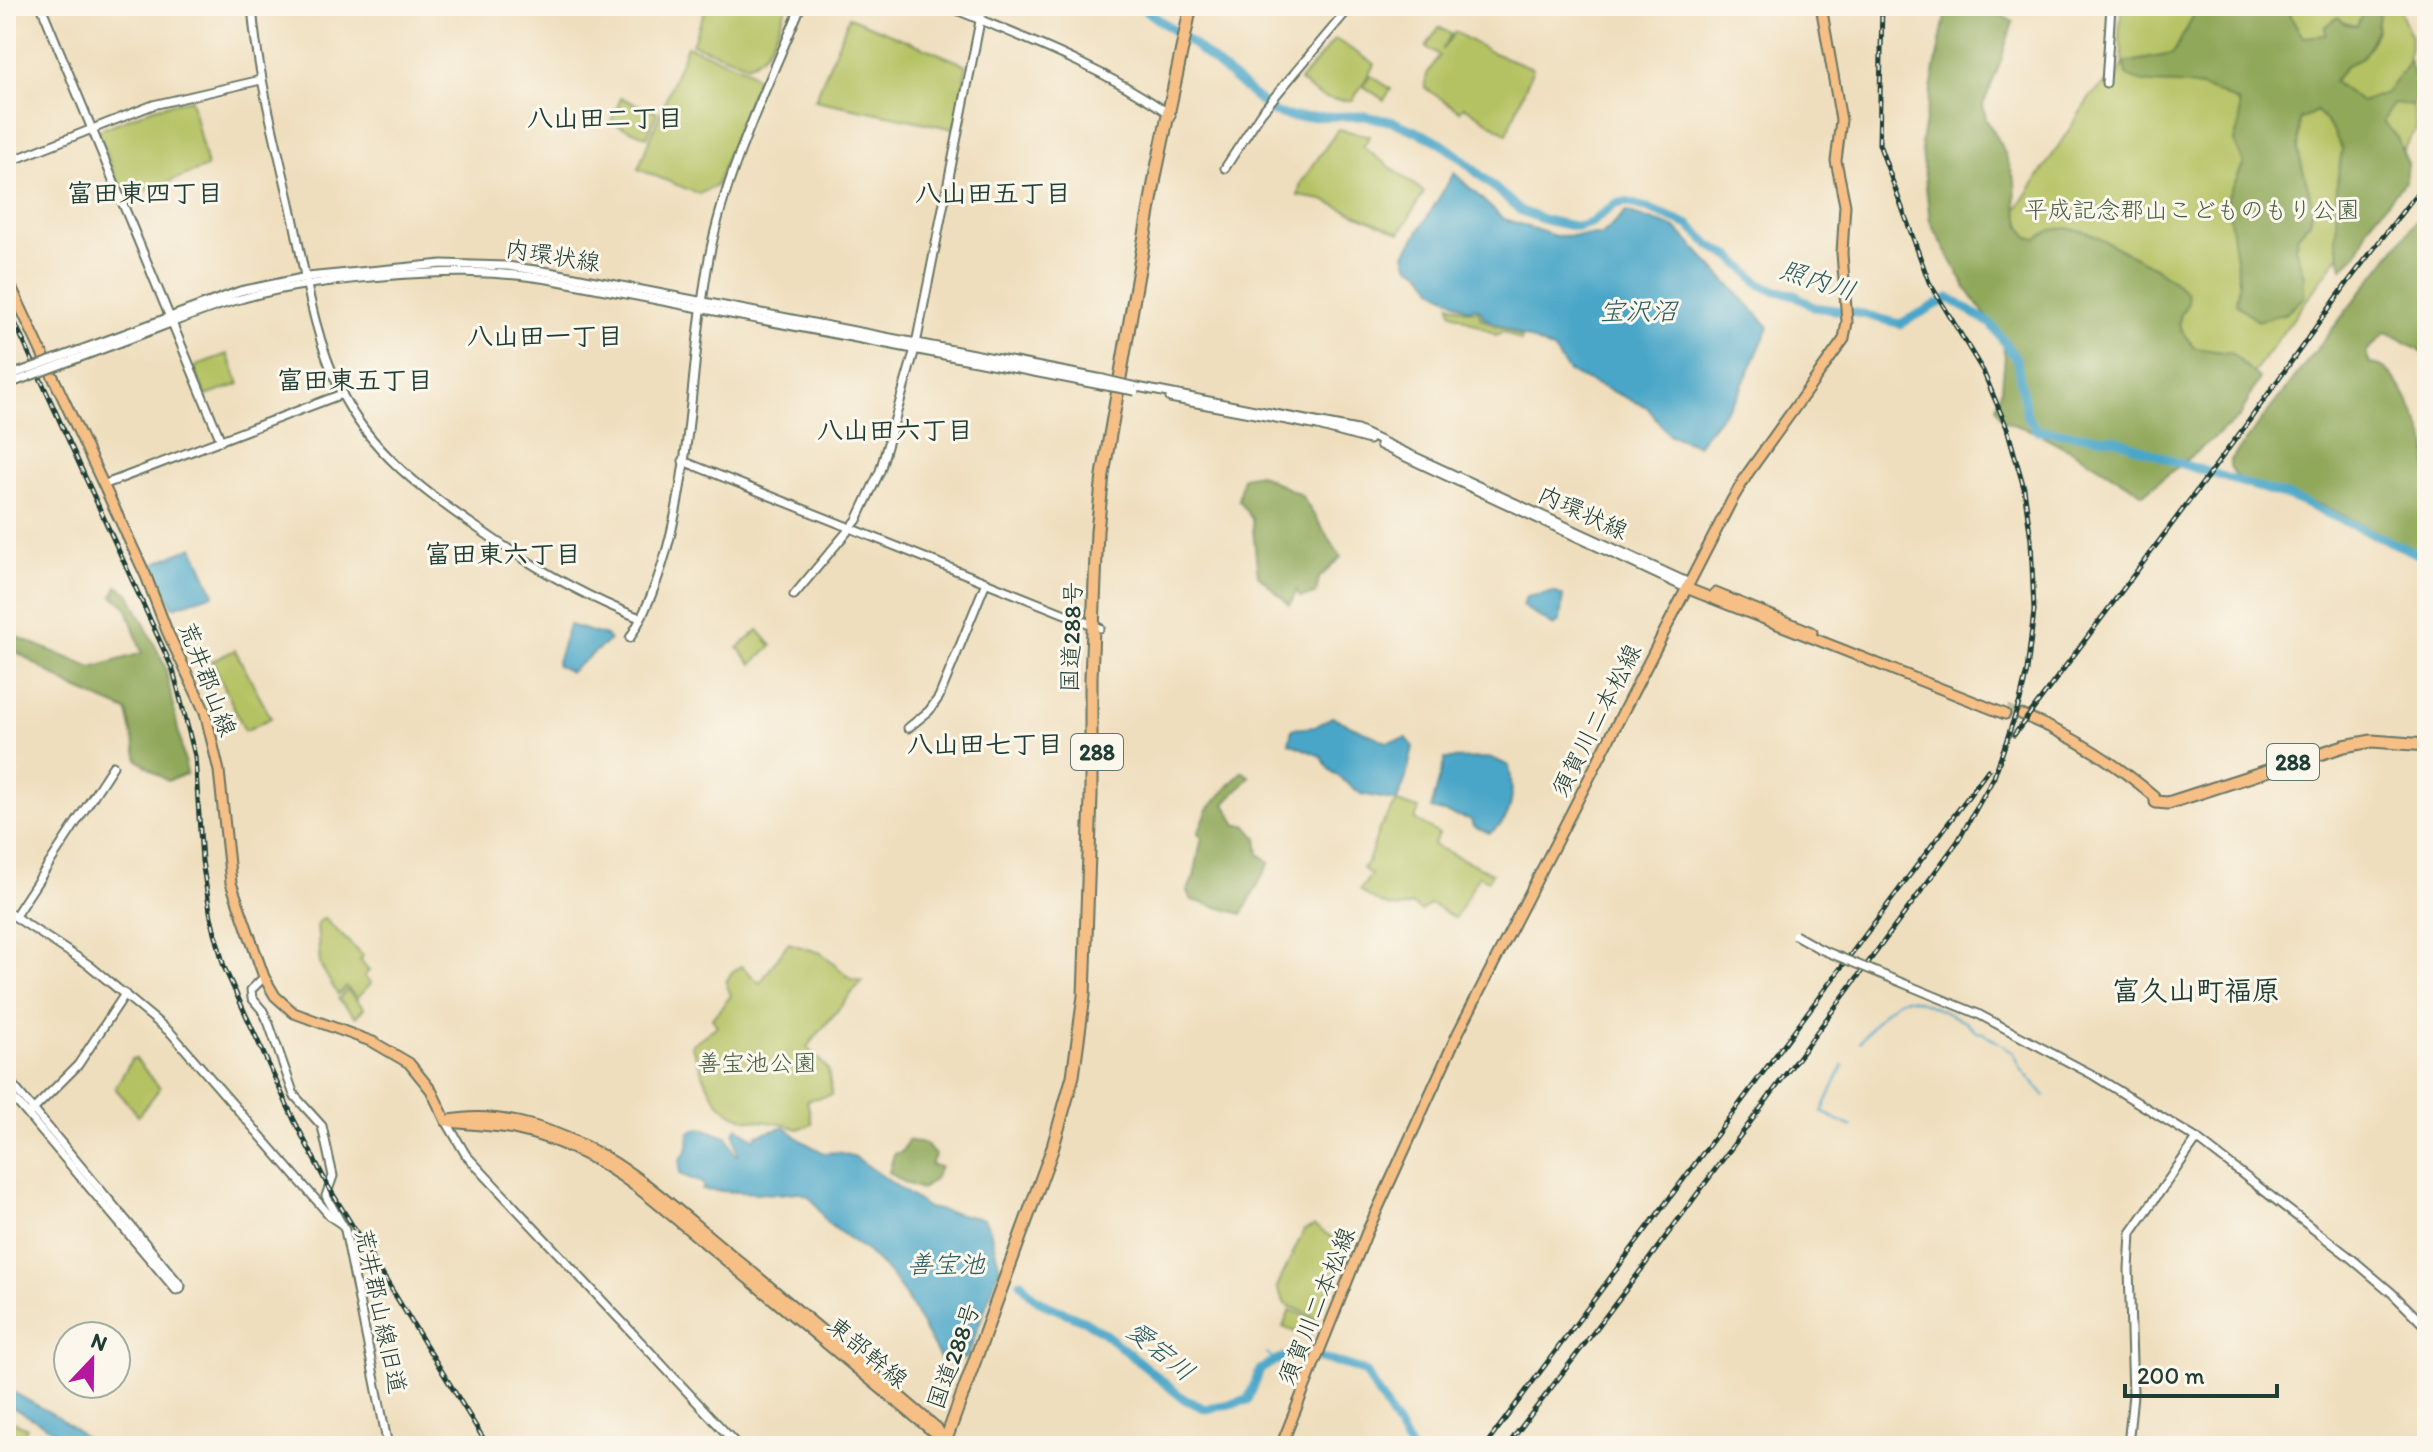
<svg xmlns="http://www.w3.org/2000/svg" width="2433" height="1452" font-family="Itim,'Klee One',sans-serif">
<style>
.green{fill:#b5c264;stroke:#6a804c;stroke-width:2}
.forest{fill:#90a85a;stroke:#587247;stroke-width:2}
.water{fill:#49a6c8;stroke:#34727e;stroke-width:2}
.lines{fill:none;stroke-linecap:round;stroke-linejoin:round}
.stream{stroke:#49a6c8;stroke-width:2}
.river{stroke:#49a6c8;stroke-width:9}
.major-tunnel{stroke:#c5bea2;stroke-width:9;stroke-dasharray:9 4.5;stroke-linecap:butt}
.minor-casing{stroke:#687564;stroke-width:11}
.major-casing{stroke:#687564;stroke-width:13}
.highway-casing{stroke:#687564;stroke-width:15}
.minor{stroke:#fff;stroke-width:7}
.major{stroke:#f5bf86;stroke-width:9}
.highway{stroke:#f5bf86;stroke-width:11}
.rail-casing{stroke:#1f3d34;stroke-width:5}
.rail{stroke:#fbf7ec;stroke-width:2;stroke-dasharray:6;stroke-linecap:butt}
.minor-bridge-casing{stroke:#687564;stroke-width:11;stroke-linecap:butt}
.minor-bridge{stroke:#fff;stroke-width:7}
.labels{text-anchor:middle;dominant-baseline:central;stroke-width:6;stroke-linejoin:round;paint-order:stroke}
.shield{fill:#fbf7ec;stroke:#61756b;stroke-width:2}
.shield-label{font-size:22px;font-weight:bold;fill:#1f3d34}
.park-label{font-size:24px;fill:#445e40;stroke:#fbf7ec}
.street-label{font-size:24px;fill:#1f3d34;stroke:#fbf7ec}
.neighbourhood-label{font-size:26px;font-weight:bold;fill:#1f3d34;stroke:#fbf7ec}
.water-label{font-size:26px;font-style:italic;fill:#2c5c60;stroke:#fbf7ec}
.quarter-label{font-size:28px;font-weight:bold;fill:#1f3d34;stroke:#fbf7ec}
</style>
<rect width="100%" height="100%" fill="#fbf7ec"/>
<filter id="ink" filterUnits="userSpaceOnUse"><feTurbulence type="fractalNoise" baseFrequency=".0125" numOctaves="2"/><feDisplacementMap in="SourceGraphic" scale="16" xChannelSelector="R" yChannelSelector="G"/><feConvolveMatrix kernelMatrix="1 2 1 2 8 2 1 2 1" color-interpolation-filters="sRGB"/></filter>
<filter id="wash" filterUnits="userSpaceOnUse"><feTurbulence type="fractalNoise" baseFrequency=".006" numOctaves="4" result="noise"/><feDisplacementMap in="SourceGraphic" scale="32" xChannelSelector="R" yChannelSelector="G"/><feGaussianBlur stdDeviation="1.8" result="paint"/><feColorMatrix in="noise" values="0 0 0 0 0 0 0 0 0 0 0 0 0 0 0 0 0 1.4 0 .05"/><feComposite in="paint" operator="in"/></filter>
<g filter="url(#wash)">
<rect width="100%" height="100%" fill="#efdebd"/>
<g class="green">
<path d="M 707,6 L 787,6 C 778,28 771,56 748,65 L 692,44 Z"/>
<path d="M 2122,6 L 2396,6 L 2401,12 L 2411,37 L 2405,86 L 2413,106 L 2416,130 L 2402,151 L 2394,180 L 2195,453 L 2026,349 L 1966,288 L 2091,96 L 2106,83 L 2111,88 L 2124,63 L 2119,33 Z"/>
<path d="M 849,17 L 967,65 L 955,129 L 815,100 Z"/>
<path d="M 1439,27 L 1451,34 L 1442,50 L 1455,32 L 1491,52 L 1533,68 L 1507,134 L 1464,106 L 1460,111 L 1425,88 L 1427,74 L 1439,56 L 1426,47 Z"/>
<path d="M 1335,39 L 1375,64 L 1353,100 C 1326,101 1321,99 1300,81 Z"/>
<path d="M 687,46 L 748,70 L 757,79 L 716,186 L 699,194 L 638,169 Z"/>
<path d="M 1370,75 L 1391,89 L 1384,100 L 1363,86 Z"/>
<path d="M 621,98 L 657,112 L 647,137 L 611,122 Z"/>
<path d="M 191,99 L 207,167 L 124,199 L 97,131 L 154,108 Z"/>
<path d="M 1338,129 L 1370,136 L 1363,147 L 1424,192 L 1400,233 L 1323,200 L 1298,196 L 1301,183 Z"/>
<path d="M 1450,304 L 1468,311 L 1478,310 L 1481,319 L 1522,337 L 1521,341 L 1504,332 L 1496,335 L 1451,312 Z"/>
<path d="M 227,354 L 240,384 L 206,396 L 194,368 L 200,364 Z"/>
<path d="M 758,630 L 772,646 L 752,664 L 738,648 Z"/>
<path d="M 235,650 L 271,718 L 245,731 L 212,661 Z"/>
<path d="M 1397,802 L 1419,809 L 1415,820 L 1439,834 L 1433,845 L 1492,873 L 1488,880 L 1479,875 L 1455,918 L 1431,904 L 1421,911 L 1412,905 C 1393,913 1375,902 1360,890 L 1371,875 L 1362,868 L 1368,862 L 1379,829 Z"/>
<path d="M 324,918 L 363,956 L 360,961 L 369,971 L 364,976 L 371,983 L 357,998 L 346,987 L 338,995 L 320,965 L 317,924 Z"/>
<path d="M 788,943 L 821,953 L 851,979 L 862,981 L 807,1047 L 828,1069 L 832,1095 L 807,1100 L 812,1124 L 798,1129 C 780,1121 762,1123 743,1118 C 711,1109 703,1072 691,1045 L 717,1026 L 712,1018 L 731,996 L 726,982 L 732,972 L 741,966 L 760,983 Z"/>
<path d="M 347,990 L 364,1008 L 356,1017 L 338,999 Z"/>
<path d="M 135,1058 L 160,1088 L 138,1116 L 115,1088 L 132,1059 Z"/>
<path d="M 1314,1226 L 1347,1247 L 1317,1318 L 1285,1304 L 1277,1287 L 1304,1230 Z"/>
<path d="M 1290,1310 L 1316,1320 L 1309,1338 L 1283,1327 Z"/>
<path d="M 6,1418 L 27,1428 L 17,1446 L 6,1445 Z"/>
</g>
<g class="forest">
<path d="M 1947,6 L 1986,6 L 2013,22 L 1999,66 L 1983,105 L 1986,119 L 2002,146 L 2015,181 L 2016,206 L 2021,226 L 2028,237 L 2036,239 L 2051,230 L 2067,228 L 2087,232 L 2155,267 L 2187,292 L 2188,303 C 2172,324 2180,330 2195,348 L 2231,353 L 2259,378 L 2240,417 L 2143,494 L 2085,458 L 2038,433 L 2003,421 L 1996,407 L 2002,387 L 2005,356 L 2001,337 L 1966,288 L 1930,221 L 1921,142 Z"/>
<path d="M 2195,6 L 2294,6 L 2290,16 L 2303,37 L 2325,35 L 2325,27 L 2338,17 L 2344,23 L 2357,26 L 2365,6 L 2380,6 L 2377,30 L 2369,48 L 2361,59 L 2346,65 L 2334,82 L 2361,102 L 2386,93 L 2410,61 C 2415,77 2420,90 2413,106 L 2393,104 L 2383,121 L 2397,138 L 2408,164 L 2406,180 L 2367,227 L 2364,240 L 2356,255 L 2342,268 L 2336,241 L 2337,182 L 2342,150 L 2333,130 L 2317,111 L 2300,119 L 2298,151 L 2313,206 L 2310,222 L 2298,235 L 2295,247 L 2304,276 L 2304,297 L 2286,313 L 2258,321 L 2236,304 L 2239,280 L 2227,198 L 2244,163 L 2234,141 L 2240,122 L 2239,103 C 2223,95 2207,87 2189,85 C 2167,82 2145,87 2126,75 L 2124,63 L 2172,54 L 2175,50 L 2197,9 Z"/>
<path d="M 2427,207 L 2427,356 L 2399,338 L 2385,333 L 2366,353 L 2370,364 C 2374,365 2379,365 2382,367 C 2400,376 2421,426 2427,444 L 2427,551 L 2421,554 L 2326,507 L 2257,488 L 2236,476 L 2230,466 L 2230,461 Z"/>
<path d="M 1259,474 L 1301,495 L 1341,557 L 1319,578 L 1316,594 L 1300,597 L 1297,590 L 1290,605 L 1258,575 L 1252,519 L 1238,500 L 1243,477 Z"/>
<path d="M 117,586 L 129,593 L 165,666 L 187,774 L 167,781 L 138,760 L 127,711 L 74,688 L 6,645 L 8,633 L 92,668 L 142,653 L 126,606 L 113,596 Z"/>
<path d="M 1242,771 L 1250,777 L 1225,804 L 1237,825 L 1246,825 L 1257,838 L 1259,854 L 1270,862 L 1242,914 L 1192,900 L 1187,892 L 1194,877 L 1202,837 L 1198,833 L 1208,809 Z"/>
<path d="M 908,1140 L 926,1145 L 935,1155 L 931,1165 L 940,1167 L 934,1180 L 921,1189 L 901,1181 L 889,1172 L 894,1154 L 902,1152 Z"/>
</g>
<g class="water">
<path d="M 1454,173 L 1502,218 L 1555,236 L 1602,235 L 1626,212 L 1676,228 L 1769,327 L 1738,395 L 1697,445 L 1669,435 L 1647,407 L 1569,372 L 1553,350 L 1483,317 L 1481,311 L 1475,307 L 1469,310 L 1433,288 L 1423,273 L 1408,264 L 1405,254 Z"/>
<path d="M 193,547 L 214,594 L 173,607 L 153,564 Z"/>
<path d="M 1554,592 L 1563,596 L 1560,621 L 1554,626 L 1522,606 L 1526,597 Z"/>
<path d="M 569,625 L 606,636 L 610,640 L 570,672 L 556,665 Z"/>
<path d="M 1332,717 L 1387,742 L 1407,738 L 1413,747 L 1406,778 L 1397,801 L 1361,794 L 1329,769 L 1321,756 L 1289,743 L 1292,729 L 1315,727 Z"/>
<path d="M 1492,758 L 1509,766 C 1514,792 1515,819 1489,833 L 1475,827 L 1470,819 L 1431,809 L 1445,759 Z"/>
<path d="M 737,1127 L 754,1139 L 757,1135 L 785,1127 L 802,1141 L 824,1153 L 838,1152 L 855,1157 L 928,1208 L 984,1219 L 990,1230 L 1000,1268 L 967,1358 L 948,1363 L 940,1358 L 905,1295 L 889,1273 L 868,1252 L 826,1222 L 816,1204 L 808,1196 L 798,1192 L 778,1194 L 702,1190 L 704,1187 L 702,1183 L 680,1174 L 680,1160 L 687,1151 L 690,1132 C 705,1122 713,1136 727,1136 L 735,1154 L 738,1155 L 734,1132 Z"/>
<path d="M 6,1388 L 60,1418 L 96,1446 L 75,1446 L 51,1429 L 6,1404 Z"/>
</g>
<g class="lines">
<g class="stream">
<path d="M 1860,1042 C 1868,1031 1888,1005 1900,1000 C 1914,993 1952,1018 1966,1021 L 1976,1032 L 1984,1033 L 2014,1053 L 2022,1070 L 2045,1096"/>
<path d="M 1843,1065 L 1822,1112 L 1852,1127"/>
<path d="M 1267,1353 L 1275,1361"/>
</g>
<g class="river">
<path d="M 1140,6 L 1194,45 L 1273,112 L 1292,117 L 1365,116 L 1394,122 L 1436,140 L 1457,155 L 1521,211 L 1545,220 L 1578,227 L 1591,223 L 1615,204 L 1626,202 L 1647,208 L 1689,225 L 1711,246 L 1733,258 L 1760,284 L 1769,289 L 1795,295 L 1814,307 L 1863,314 L 1900,324 L 1949,298 L 1991,324 L 2016,358 L 2027,416 L 2037,430 L 2115,439 L 2175,462 L 2290,497 L 2427,558"/>
<path d="M 1021,1282 L 1031,1295 L 1044,1304 L 1085,1321 L 1104,1333 L 1184,1399 L 1206,1409 L 1248,1400 L 1260,1370 C 1290,1349 1302,1353 1335,1362 C 1346,1365 1357,1367 1366,1373 L 1409,1446"/>
</g>
</g>
</g>
<g filter="url(#ink)">
<g class="lines">
<path class="major-tunnel" d="M 2007,709 L 2022,715"/>
<g class="minor-casing">
<g id="minor">
<path d="M 41,6 L 221,441"/>
<path d="M 252,6 C 257,73 275,137 290,203 C 304,265 312,332 340,390 C 369,450 423,491 476,527 C 528,564 580,595 640,618"/>
<path d="M 947,6 C 1024,38 1102,67 1171,115"/>
<path d="M 2106,83 L 2111,6"/>
<path d="M 6,163 L 153,105 L 261,80"/>
<path d="M 1225,168 L 1261,113 L 1351,6"/>
<path d="M 124,334 L 240,291 L 307,277 L 442,264 L 507,266 L 549,272 L 1103,379"/>
<path d="M 129,339 C 167,325 205,308 244,298 C 290,285 336,280 383,276 C 441,271 490,270 548,279 L 1101,385"/>
<path d="M 1132,386 L 1357,430 L 1689,583"/>
<path d="M 1170,398 L 1318,426 L 1369,440"/>
<path d="M 1380,445 L 1686,588"/>
<path d="M 683,461 L 1100,628"/>
<path d="M 103,485 L 342,394"/>
<path d="M 794,595 L 857,520 L 880,471 L 915,349 L 983,6"/>
<path d="M 630,638 C 695,531 686,379 709,258 C 726,170 767,88 801,6"/>
<path d="M 908,728 L 929,711 L 939,697 L 986,582"/>
<path d="M 6,911 L 89,965 L 171,1033 L 331,1217 L 343,1225"/>
<path d="M 15,916 L 113,766"/>
<path d="M 264,977 L 251,990 L 252,998 L 263,1011 L 269,1024 L 294,1095 L 322,1126 L 333,1176 L 326,1196 L 345,1230 L 388,1446"/>
<path d="M 1978,1014 L 2093,1075 L 2197,1139 L 2352,1259 L 2392,1293 L 2427,1328"/>
<path d="M 6,1077 L 181,1286 L 180,1289"/>
<path d="M 6,1089 L 176,1290 L 180,1289"/>
<path d="M 30,1113 L 78,1065 L 125,994"/>
<path d="M 446,1121 L 466,1155 L 738,1446"/>
<path d="M 2128,1446 L 2133,1394 L 2129,1269 L 2131,1233 L 2197,1139"/>
</g>
</g>
<g class="major-casing">
<g id="major">
<path d="M 6,276 L 146,576 L 167,631 L 205,712 L 219,771 L 231,883 L 264,977 L 275,996 L 294,1013 L 373,1042 L 409,1063 L 431,1090 L 446,1121"/>
<path d="M 1686,588 L 2005,714"/>
<path d="M 1715,593 L 1812,632"/>
<path d="M 2022,715 C 2072,735 2113,761 2154,796 L 2156,802"/>
<path d="M 446,1121 C 492,1110 545,1126 587,1147 C 639,1173 683,1215 728,1252 C 798,1310 868,1369 937,1428 L 945,1442"/>
<path d="M 451,1122 C 472,1125 493,1125 514,1129 C 567,1140 611,1166 653,1200 L 943,1440"/>
<path d="M 1281,1446 L 1367,1232 L 1458,1033 L 1732,500 L 1748,473 L 1844,339 L 1847,322 L 1842,253 L 1845,205 L 1836,161 L 1841,120 L 1821,6"/>
</g>
</g>
<g class="highway-casing">
<g id="highway">
<path d="M 2156,802 L 2168,803 L 2344,746 L 2372,741 L 2427,745"/>
<path d="M 952,1446 L 945,1442 L 1052,1150 L 1073,1076 L 1084,996 L 1091,796 L 1091,678 L 1097,531 L 1103,475 L 1156,172 L 1191,6"/>
</g>
</g>
<use href="#minor" class="minor"/>
<use href="#major" class="major"/>
<use href="#highway" class="highway"/>
<g class="rail-casing">
<g id="rail">
<path d="M 6,303 L 173,670 L 195,756 L 202,861 L 211,917 L 224,967 L 294,1120 L 328,1186 L 488,1446"/>
<path d="M 2014,735 L 2246,425 L 2348,282 L 2427,180"/>
<path d="M 1485,1446 L 1988,770"/>
<path d="M 1507,1446 L 1644,1266 L 1958,841 L 1994,777 L 2020,701 L 2027,671 L 2034,611 L 2031,540 L 2024,488 L 2007,428 L 1983,371 L 1929,282 L 1879,144 L 1882,6"/>
</g>
</g>
<use href="#rail" class="rail"/>
<g class="minor-bridge-casing">
<g id="minor-bridge">
<path d="M 6,377 L 124,334"/>
<path d="M 1103,379 L 1132,386"/>
<path d="M 6,385 L 129,339"/>
<path d="M 1101,385 L 1135,391"/>
<path d="M 1795,935 L 1820,949 L 1978,1014"/>
</g>
</g>
<use href="#minor-bridge" class="minor-bridge"/>
</g>
</g>
<g class="labels">
<g class="shield">
<rect x="1071" y="734" width="52" height="36" rx="6"/>
<rect x="2267" y="744" width="52" height="36" rx="6"/>
</g>
<g class="shield-label">
<text x="1097" y="752">288</text>
<text x="2293" y="762">288</text>
</g>
<g class="park-label">
<text x="2192" y="209">平成記念郡山こどものもり公園</text>
<text x="757" y="1062">善宝池公園</text>
</g>
<g class="street-label">
<text transform="translate(553 255) rotate(9)">内環状線</text>
<text transform="translate(1583 512) rotate(25)">内環状線</text>
<text transform="translate(1071 637) rotate(-88)">国道288号</text>
<text transform="translate(208 679) rotate(69)">荒井郡山線</text>
<text transform="translate(1596 720) rotate(-63)">須賀川二本松線</text>
<text transform="translate(1316 1306) rotate(-68)">須賀川二本松線</text>
<text transform="translate(381 1311) rotate(78)">荒井郡山線旧道</text>
<text transform="translate(868 1352) rotate(40)">東部幹線</text>
<text transform="translate(953 1356) rotate(-70)">国道288号</text>
</g>
<g class="neighbourhood-label">
<text x="605" y="118">八山田二丁目</text>
<text x="145" y="193">富田東四丁目</text>
<text x="993" y="193">八山田五丁目</text>
<text x="545" y="336">八山田一丁目</text>
<text x="355" y="380">富田東五丁目</text>
<text x="895" y="430">八山田六丁目</text>
<text x="503" y="554">富田東六丁目</text>
<text x="985" y="744">八山田七丁目</text>
</g>
<g class="water-label">
<text transform="translate(1818 280) rotate(18)">照内川</text>
<text x="1638" y="311">宝沢沼</text>
<text x="946" y="1264">善宝池</text>
<text transform="translate(1161 1351) rotate(39)">愛宕川</text>
</g>
<g class="quarter-label">
<text x="2196" y="990">富久山町福原</text>
</g>
</g>
<rect width="2433" height="1452" fill="none" stroke="#fbf7ec" stroke-width="32"/>
<g transform="translate(92 1360) rotate(22)"><circle r="38" fill="#fbf7ec" stroke="#a3ada2" stroke-width="2"/>
<path d="M0-6L14 30L0 20L-14 30Z" fill="#b5179e"/>
<text y="-12" font-size="22" font-weight="bold" text-anchor="middle" fill="#1f3d34">N</text>
</g>
<path d="M2125 1384v12h152v-12" fill="none" stroke="#1f3d34" stroke-width="4"/>
<text x="2137" y="1384" font-size="24" fill="#1f3d34" stroke="#fbf7ec" stroke-width="6" paint-order="stroke">200 m</text>
</svg>
